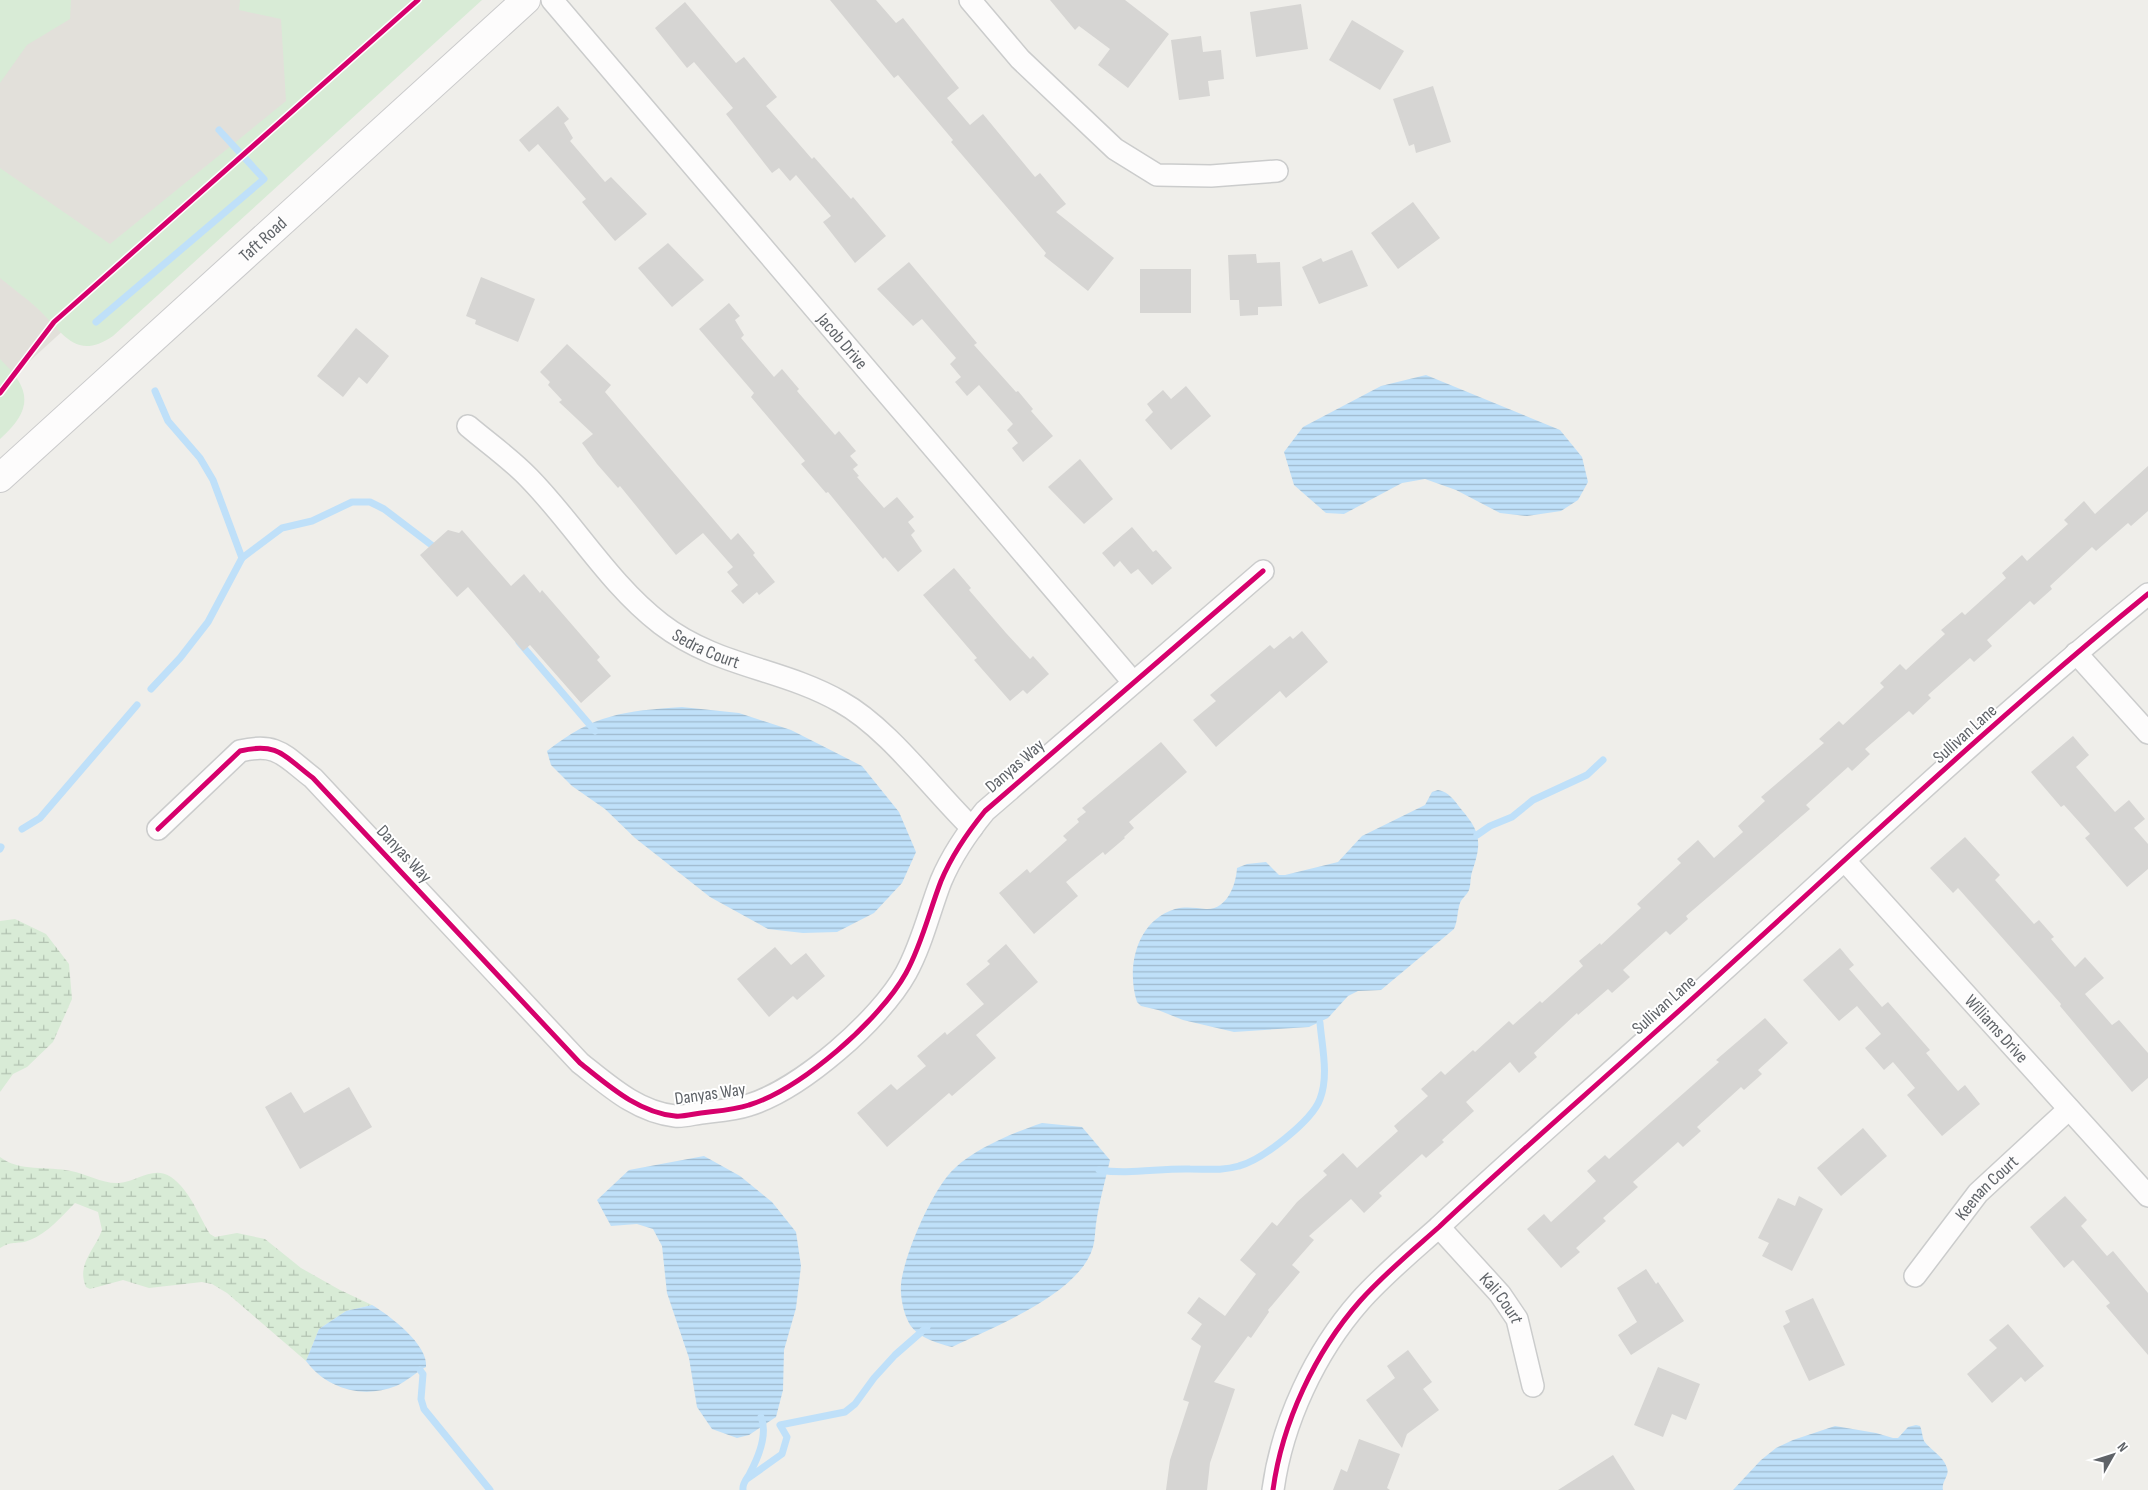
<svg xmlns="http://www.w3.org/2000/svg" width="2148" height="1490" font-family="'Sofia Sans Condensed',sans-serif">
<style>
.education{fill:#e2e0da}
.green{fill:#d8ebd6}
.wetland{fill:url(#wetland-marsh)}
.water{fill:url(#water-rules)}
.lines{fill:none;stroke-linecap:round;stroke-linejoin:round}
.stream{stroke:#bfe0f9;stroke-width:7}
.building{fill:#d6d5d3}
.street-casing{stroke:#cbcccc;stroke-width:24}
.secondary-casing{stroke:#cacacb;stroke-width:30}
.street{stroke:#fdfcfc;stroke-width:21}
.secondary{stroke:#fdfcfc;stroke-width:28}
.cycleway-casing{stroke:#fff;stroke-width:8}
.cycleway{stroke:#d6006c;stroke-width:5}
.labels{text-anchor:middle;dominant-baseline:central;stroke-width:4;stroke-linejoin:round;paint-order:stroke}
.street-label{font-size:18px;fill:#5f6368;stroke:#fff}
</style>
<defs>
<pattern id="wetland-marsh" width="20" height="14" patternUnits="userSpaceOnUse" patternTransform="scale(1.25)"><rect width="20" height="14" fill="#d8ebd6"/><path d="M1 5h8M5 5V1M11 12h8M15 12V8" fill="none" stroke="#b2c2b1"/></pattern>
<pattern id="water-rules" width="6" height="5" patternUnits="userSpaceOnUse" patternTransform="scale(1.25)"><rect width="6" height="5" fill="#bfe0f9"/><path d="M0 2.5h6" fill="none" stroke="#9eb9cd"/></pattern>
</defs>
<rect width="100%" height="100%" fill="#efeeea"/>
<path class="education" d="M 0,0 L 427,0 L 0,388 Z"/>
<g class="green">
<path d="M 0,0 L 71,0 L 70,19 L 27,45 L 0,83 Z"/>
<path d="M 240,0 L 482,0 L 113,336 C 75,362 63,332 37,308 C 25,297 12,288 0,278 L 0,168 L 110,244 L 286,101 L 281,19 L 239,10 Z"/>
<path d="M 0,359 C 32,390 33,409 0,439 Z"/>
</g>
<g class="wetland">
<path d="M 15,919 L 46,934 L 69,964 L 72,999 L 53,1042 L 27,1067 L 13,1074 L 0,1092 L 0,921 Z"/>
<path d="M 0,1157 C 19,1172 48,1166 71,1171 C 86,1174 103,1184 119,1183 C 137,1182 153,1165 171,1177 C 189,1189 199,1216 210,1234 L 215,1237 L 237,1233 L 265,1239 L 301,1268 L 340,1290 L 372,1305 L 346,1311 L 319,1329 L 306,1361 L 227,1293 L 212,1284 L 202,1282 L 149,1288 L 123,1280 L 90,1289 L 86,1287 C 76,1264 95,1250 102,1230 L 98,1212 L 75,1203 C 62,1216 48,1233 30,1240 C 18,1245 13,1240 0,1248 Z"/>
</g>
<g class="water">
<path d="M 1426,375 L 1560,430 L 1582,457 L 1588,482 L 1578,500 L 1561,511 L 1527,516 L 1500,513 L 1456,490 L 1425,479 L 1402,483 L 1344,514 L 1326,513 L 1294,485 L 1284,452 L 1303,427 L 1381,386 Z"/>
<path d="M 682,707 L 739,713 L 791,730 L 862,766 L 899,812 L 916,852 L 902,883 L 874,913 L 837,932 L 803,933 L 768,929 L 710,897 L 635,838 L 605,809 L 572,786 L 551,765 L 547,751 C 594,714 624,711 682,707 Z"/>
<path d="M 1438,790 C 1449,792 1454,800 1461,809 C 1481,832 1482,843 1472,872 C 1470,878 1471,885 1469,890 C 1467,895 1462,898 1460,903 C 1457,912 1458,920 1454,929 L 1381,990 L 1358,991 L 1348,996 L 1328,1018 L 1309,1027 L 1234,1032 L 1183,1020 L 1158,1010 L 1141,1006 L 1137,1002 C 1126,968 1136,921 1175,909 C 1186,906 1196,908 1206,909 C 1227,910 1236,885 1237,868 L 1247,864 L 1266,862 L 1279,875 L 1285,875 L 1338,862 L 1362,836 L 1425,805 L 1432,792 Z"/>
<path d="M 1042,1123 L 1082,1127 L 1110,1160 C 1105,1181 1099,1203 1096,1224 C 1095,1231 1095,1240 1093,1247 C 1080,1294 993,1327 952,1347 C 937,1343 915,1337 908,1321 C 903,1311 900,1295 901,1284 C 904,1255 933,1187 955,1168 C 976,1148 1015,1132 1042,1123 Z"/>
<path d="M 704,1156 L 740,1176 L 772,1202 L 796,1232 L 801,1266 L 796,1308 L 784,1350 L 783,1390 L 776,1417 L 749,1435 L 737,1438 L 712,1429 L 697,1407 L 689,1358 L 667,1293 L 662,1246 L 653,1229 L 637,1224 L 611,1226 L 597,1200 L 629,1170 Z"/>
<path d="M 372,1305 C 389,1315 429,1345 426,1367 C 416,1372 406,1382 396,1386 C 363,1399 327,1389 306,1361 L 319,1329 L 346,1311 Z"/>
<path d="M 1916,1425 L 1920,1426 C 1922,1430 1922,1436 1924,1441 C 1931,1451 1943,1455 1947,1468 C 1950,1476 1941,1482 1943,1490 L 1733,1490 L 1761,1460 L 1776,1448 L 1793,1440 L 1835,1426 L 1876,1433 L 1893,1438 L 1898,1438 L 1908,1427 Z"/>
</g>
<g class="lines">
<g class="stream">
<path d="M 96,322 L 264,179 L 219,130"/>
<path d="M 155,391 L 168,421 L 200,458 L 213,480 L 242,558"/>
<path d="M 519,642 L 595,731"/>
<path d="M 151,689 L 180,658 L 208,622 L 242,558 L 282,528 L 312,521 L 352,502 L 370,502 L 384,509 L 438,550"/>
<path d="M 22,829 L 40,818 L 137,705"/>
<path d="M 1477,835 L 1490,826 L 1512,817 L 1533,800 L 1587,775 L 1603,760"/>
<path d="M 0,849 L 1,847"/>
<path d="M 1099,1170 C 1129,1175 1160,1168 1190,1169 C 1207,1169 1222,1171 1239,1166 C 1262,1160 1312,1121 1320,1099 C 1329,1076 1322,1047 1320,1023"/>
<path d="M 420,1370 L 423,1374 L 421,1399 L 424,1409 L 490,1490"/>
<path d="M 747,1479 L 782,1454 L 787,1437 L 780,1425 L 845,1412 L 855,1404 L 874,1378 L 895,1355 L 927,1327"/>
<path d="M 743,1490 C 742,1483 747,1479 750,1473 C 759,1456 768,1434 761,1417"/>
</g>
</g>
<g class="building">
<path d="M 830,0 L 876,0 L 896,23 L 903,18 L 959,88 L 947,98 L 970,125 L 983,114 L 1035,177 L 1040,173 L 1066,204 L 1056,212 L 1114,258 L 1088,291 L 1044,256 L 1046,253 L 951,142 L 953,140 L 898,75 L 894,78 Z"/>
<path d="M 1050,0 L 1125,0 L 1169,34 L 1128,88 L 1098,65 L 1110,49 L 1079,26 L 1075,30 Z"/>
<path d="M 685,2 L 736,63 L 744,57 L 777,97 L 766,106 L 812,159 L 814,157 L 851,199 L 853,197 L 886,236 L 855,263 L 823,222 L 831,216 L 796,175 L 790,181 L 779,168 L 772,173 L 726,114 L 733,108 L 694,62 L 687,68 L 655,28 Z"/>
<path d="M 1301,4 L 1308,49 L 1256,57 L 1250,12 Z"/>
<path d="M 1352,20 L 1404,51 L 1380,90 L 1329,60 Z"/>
<path d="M 1201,36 L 1203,52 L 1221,50 L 1224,79 L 1208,81 L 1210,96 L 1179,100 L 1171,40 Z"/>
<path d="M 1433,86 L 1451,142 L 1416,153 L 1414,144 L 1409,146 L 1393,99 Z"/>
<path d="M 558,106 L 569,119 L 564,123 L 573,138 L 570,141 L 605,182 L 611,177 L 647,214 L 615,241 L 582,202 L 586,199 L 538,144 L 529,152 L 519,140 Z"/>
<path d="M 1413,202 L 1440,238 L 1398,269 L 1371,233 Z"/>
<path d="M 668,243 L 704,280 L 672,307 L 638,268 Z"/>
<path d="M 1352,250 L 1368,286 L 1319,304 L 1302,267 L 1321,258 L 1323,262 Z"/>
<path d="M 1256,254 L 1257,263 L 1280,262 L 1282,306 L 1258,307 L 1258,315 L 1240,316 L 1239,300 L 1230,300 L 1228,255 Z"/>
<path d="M 909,262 L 977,343 L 974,345 L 1016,392 L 1018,391 L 1033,409 L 1031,411 L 1053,436 L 1023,462 L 1012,448 L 1018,443 L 1007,430 L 1013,424 L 979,385 L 967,396 L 955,382 L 961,377 L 950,364 L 956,358 L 922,319 L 913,326 L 877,289 Z"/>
<rect x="1140" y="269" width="51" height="44"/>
<path d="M 481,277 L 535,299 L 518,342 L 475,324 L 476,320 L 466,316 Z"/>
<path d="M 729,303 L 740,316 L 735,320 L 744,335 L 741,338 L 774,377 L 782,369 L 799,389 L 797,391 L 835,435 L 839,431 L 856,451 L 850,456 L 858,465 L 853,469 L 859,476 L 857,477 L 884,508 L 897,497 L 914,517 L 908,522 L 915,531 L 911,535 L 922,551 L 898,572 L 885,557 L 883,559 L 828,492 L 826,493 L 801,464 L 805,461 L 751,397 L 754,393 L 699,329 Z"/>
<path d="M 356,328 L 389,356 L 367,384 L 359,377 L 343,397 L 317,376 Z"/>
<path d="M 567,344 L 611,385 L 605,392 L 731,540 L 738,533 L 755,553 L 753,555 L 775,582 L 759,595 L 757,592 L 743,604 L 731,591 L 738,585 L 727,572 L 733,567 L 703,533 L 676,555 L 620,486 L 618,488 L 597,464 L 582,443 L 593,434 L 559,402 L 562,400 L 548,385 L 550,382 L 540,372 Z"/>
<path d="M 1186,386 L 1211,416 L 1171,450 L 1145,420 L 1153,412 L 1147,404 L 1163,390 L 1171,399 Z"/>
<path d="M 1080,459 L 1113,499 L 1084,524 L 1048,487 Z"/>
<path d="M 2148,466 L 2148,511 L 2131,526 L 2128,523 L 2096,551 L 2092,547 L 2050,586 L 2052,589 L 2034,605 L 2030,601 L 1987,640 L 1992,646 L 1974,662 L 1970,658 L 1928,695 L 1931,698 L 1913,715 L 1909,711 L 1865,749 L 1870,754 L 1852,771 L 1848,767 L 1806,805 L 1810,809 L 1686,916 L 1688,919 L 1670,935 L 1666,931 L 1623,970 L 1630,977 L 1612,993 L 1608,989 L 1578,1015 L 1577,1013 L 1534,1053 L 1537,1057 L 1519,1073 L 1510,1062 L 1466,1102 L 1474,1111 L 1442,1140 L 1444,1142 L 1426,1158 L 1422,1154 L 1379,1193 L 1382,1196 L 1364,1213 L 1351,1199 L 1309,1236 L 1314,1240 L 1292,1265 L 1300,1272 L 1268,1310 L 1269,1312 L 1251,1338 L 1248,1336 L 1214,1382 L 1235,1389 L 1210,1463 L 1207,1490 L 1166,1490 L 1170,1460 L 1189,1402 L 1183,1400 L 1201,1346 L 1191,1339 L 1202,1324 L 1187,1313 L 1199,1297 L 1225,1316 L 1256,1274 L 1240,1260 L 1272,1222 L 1277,1226 L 1297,1202 L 1327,1175 L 1323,1171 L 1343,1153 L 1357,1168 L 1398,1131 L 1394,1126 L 1428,1096 L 1421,1089 L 1441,1071 L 1445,1075 L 1473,1050 L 1475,1052 L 1509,1021 L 1513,1025 L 1540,1001 L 1542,1003 L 1583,966 L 1579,961 L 1600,943 L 1601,945 L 1641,908 L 1637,904 L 1681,863 L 1677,859 L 1698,840 L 1714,858 L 1743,832 L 1738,826 L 1765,801 L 1761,797 L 1824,743 L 1819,739 L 1839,721 L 1843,725 L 1884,687 L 1880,683 L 1900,664 L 1906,670 L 1945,634 L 1941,630 L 1962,612 L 1965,615 L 2006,578 L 2002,573 L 2022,555 L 2027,561 L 2068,524 L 2064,520 L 2084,501 L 2095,514 Z"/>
<path d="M 1132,527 L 1153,552 L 1156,550 L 1172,568 L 1152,585 L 1138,569 L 1131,574 L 1120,561 L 1114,567 L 1102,553 Z"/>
<path d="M 448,530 L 459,533 L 462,530 L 511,586 L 524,574 L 540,593 L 542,590 L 600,657 L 597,660 L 611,676 L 581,703 L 530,645 L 523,651 L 468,587 L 457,597 L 420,555 Z"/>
<path d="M 954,568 L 971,588 L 969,590 L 1006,633 L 1030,659 L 1033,656 L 1049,674 L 1027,694 L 1023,690 L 1010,701 L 974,660 L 977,658 L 923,595 Z"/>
<path d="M 1302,631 L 1328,662 L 1286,698 L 1280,691 L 1216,747 L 1193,720 L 1216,701 L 1210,695 L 1270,645 L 1274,649 L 1290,636 L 1293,639 Z"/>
<path d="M 2073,736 L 2089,755 L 2076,767 L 2115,812 L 2129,800 L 2145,819 L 2134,828 L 2148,844 L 2148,869 L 2127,887 L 2085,838 L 2090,834 L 2064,805 L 2061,807 L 2031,772 Z"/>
<path d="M 1161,742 L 1187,772 L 1129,822 L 1134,828 L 1124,837 L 1125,838 L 1105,855 L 1103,852 L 1066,882 L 1078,896 L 1034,934 L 999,893 L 1027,869 L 1030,873 L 1067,840 L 1063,836 L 1079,822 L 1077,819 L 1086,812 L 1082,808 Z"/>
<path d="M 1965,837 L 2000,875 L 1995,880 L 2034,924 L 2039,920 L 2054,937 L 2051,939 L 2075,967 L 2085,957 L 2104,978 L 2085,994 L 2112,1025 L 2119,1020 L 2148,1053 L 2148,1078 L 2132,1092 L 2060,1006 L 2061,1004 L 1958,888 L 1953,893 L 1930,868 Z"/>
<path d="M 1006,944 L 1038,982 L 976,1035 L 996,1058 L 952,1096 L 949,1093 L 887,1147 L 857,1113 L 891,1084 L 897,1090 L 926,1066 L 917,1056 L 945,1032 L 947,1035 L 984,1004 L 966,984 L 990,964 L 987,961 Z"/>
<path d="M 775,947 L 791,965 L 806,953 L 825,976 L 797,1000 L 793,996 L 769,1017 L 737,979 Z"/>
<path d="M 1840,948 L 1854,965 L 1849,969 L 1882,1007 L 1888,1002 L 1930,1050 L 1926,1053 L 1958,1091 L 1965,1085 L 1980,1104 L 1942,1136 L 1907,1095 L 1915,1088 L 1893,1062 L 1884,1070 L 1865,1048 L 1881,1034 L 1857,1006 L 1839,1021 L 1803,980 Z"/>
<path d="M 1765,1018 L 1788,1043 L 1758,1070 L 1762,1074 L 1744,1090 L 1741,1087 L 1697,1127 L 1701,1131 L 1683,1147 L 1678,1142 L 1633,1182 L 1638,1187 L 1603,1218 L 1606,1221 L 1576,1248 L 1580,1252 L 1561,1268 L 1527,1229 L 1544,1214 L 1551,1222 L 1596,1181 L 1587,1171 L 1605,1155 L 1609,1159 L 1719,1062 L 1716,1060 Z"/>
<path d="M 349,1087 L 372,1127 L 300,1169 L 265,1107 L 291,1092 L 304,1113 Z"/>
<path d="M 1863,1128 L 1887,1156 L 1841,1196 L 1817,1168 Z"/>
<path d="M 1799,1196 L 1823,1209 L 1792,1271 L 1762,1256 L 1769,1243 L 1758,1238 L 1778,1198 L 1795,1206 Z"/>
<path d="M 2065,1196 L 2087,1220 L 2081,1226 L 2107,1256 L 2113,1251 L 2148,1293 L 2148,1355 L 2106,1306 L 2110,1303 L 2073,1260 L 2064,1268 L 2030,1227 Z"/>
<path d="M 1646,1269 L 1656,1284 L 1658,1282 L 1684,1321 L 1631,1355 L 1618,1335 L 1637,1322 L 1617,1288 Z"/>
<path d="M 1813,1298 L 1845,1365 L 1809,1381 L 1783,1326 L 1790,1322 L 1785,1311 Z"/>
<path d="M 2008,1324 L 2044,1366 L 2025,1382 L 2021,1377 L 1992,1403 L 1967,1374 L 1997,1348 L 1989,1340 Z"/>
<path d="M 1408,1350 L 1432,1382 L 1423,1389 L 1439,1410 L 1407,1434 L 1402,1448 L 1366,1400 L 1395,1378 L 1387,1366 Z"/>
<path d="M 1658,1367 L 1700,1384 L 1686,1420 L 1672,1414 L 1663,1437 L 1634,1425 Z"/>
<path d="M 1359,1439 L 1400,1454 L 1387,1488 L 1390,1490 L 1333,1490 L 1341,1469 L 1347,1472 Z"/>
<path d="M 1613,1455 L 1635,1490 L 1558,1490 Z"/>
</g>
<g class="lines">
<g class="street-casing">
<g id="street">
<path id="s1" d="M 552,0 L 1133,682"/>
<path d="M 970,0 L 1020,59 L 1115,149 L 1157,175 L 1211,176 L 1277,171"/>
<path id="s2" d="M 468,426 C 488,443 511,459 529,478 C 575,525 609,584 661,624 C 717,667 782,668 841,702 C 888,728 932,789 972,828"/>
<path d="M 2076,653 L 2148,733"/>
<path d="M 158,829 L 240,751 C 278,742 284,756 313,778 L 580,1063 C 608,1085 637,1112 675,1116 C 683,1117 693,1114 701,1113 C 717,1111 734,1110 749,1105 C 801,1089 880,1020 906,973 C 922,944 929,912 941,881 C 952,855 967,833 985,811 L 1263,571"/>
<path id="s3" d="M 1845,861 L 2148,1196"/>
<path id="s4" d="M 1439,1227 L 1500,1294 L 1517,1319 L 1533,1386"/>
<path id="s5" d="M 1915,1276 L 1978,1193 L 2069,1109"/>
<path d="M 1273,1490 C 1282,1423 1315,1352 1360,1301 C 1384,1274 1412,1251 1439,1227 C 1509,1161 1581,1099 1652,1035 C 1817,888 1977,733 2148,594"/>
</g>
</g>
<g class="secondary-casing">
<g id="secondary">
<path id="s6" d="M 0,478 L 526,0"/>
</g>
</g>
<use href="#street" class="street"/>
<use href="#secondary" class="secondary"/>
<g class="cycleway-casing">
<g id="cycleway">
<path d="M 0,393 L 54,322 L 418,0"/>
<path d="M 158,829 L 240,751 C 278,742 284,756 313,778 L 580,1063 C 608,1085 637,1112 675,1116 C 683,1117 693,1114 701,1113 C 717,1111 734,1110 749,1105 C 801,1089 880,1020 906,973 C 922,944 929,912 941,881 C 952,855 967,833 985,811 L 1263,571"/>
<path d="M 1273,1490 C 1282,1423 1315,1352 1360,1301 C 1384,1274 1412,1251 1439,1227 C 1509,1161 1581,1099 1652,1035 C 1817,888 1977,733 2148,594"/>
</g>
</g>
<use href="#cycleway" class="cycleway"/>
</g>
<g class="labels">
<g class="street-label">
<text stroke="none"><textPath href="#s6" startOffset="355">Taft Road</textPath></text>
<text stroke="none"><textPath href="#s1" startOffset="448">Jacob Drive</textPath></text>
<text stroke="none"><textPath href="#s2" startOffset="329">Sedra Court</textPath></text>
<text transform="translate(1965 734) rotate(-42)">Sullivan Lane</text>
<text transform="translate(1015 766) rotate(-41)">Danyas Way</text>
<text transform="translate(404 854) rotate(47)">Danyas Way</text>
<text transform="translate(1664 1005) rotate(-42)">Sullivan Lane</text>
<text stroke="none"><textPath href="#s3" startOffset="226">Williams Drive</textPath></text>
<text transform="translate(710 1094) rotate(-8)">Danyas Way</text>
<text stroke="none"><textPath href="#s5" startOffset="114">Keenan Court</textPath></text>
<text stroke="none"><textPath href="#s4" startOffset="95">Kali Court</textPath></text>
</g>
</g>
<g transform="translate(2113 1455) rotate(51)" stroke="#ffffff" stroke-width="4" paint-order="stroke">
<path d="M0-4L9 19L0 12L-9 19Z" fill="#5f6368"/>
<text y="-8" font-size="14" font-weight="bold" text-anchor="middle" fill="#5f6368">N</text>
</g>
</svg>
